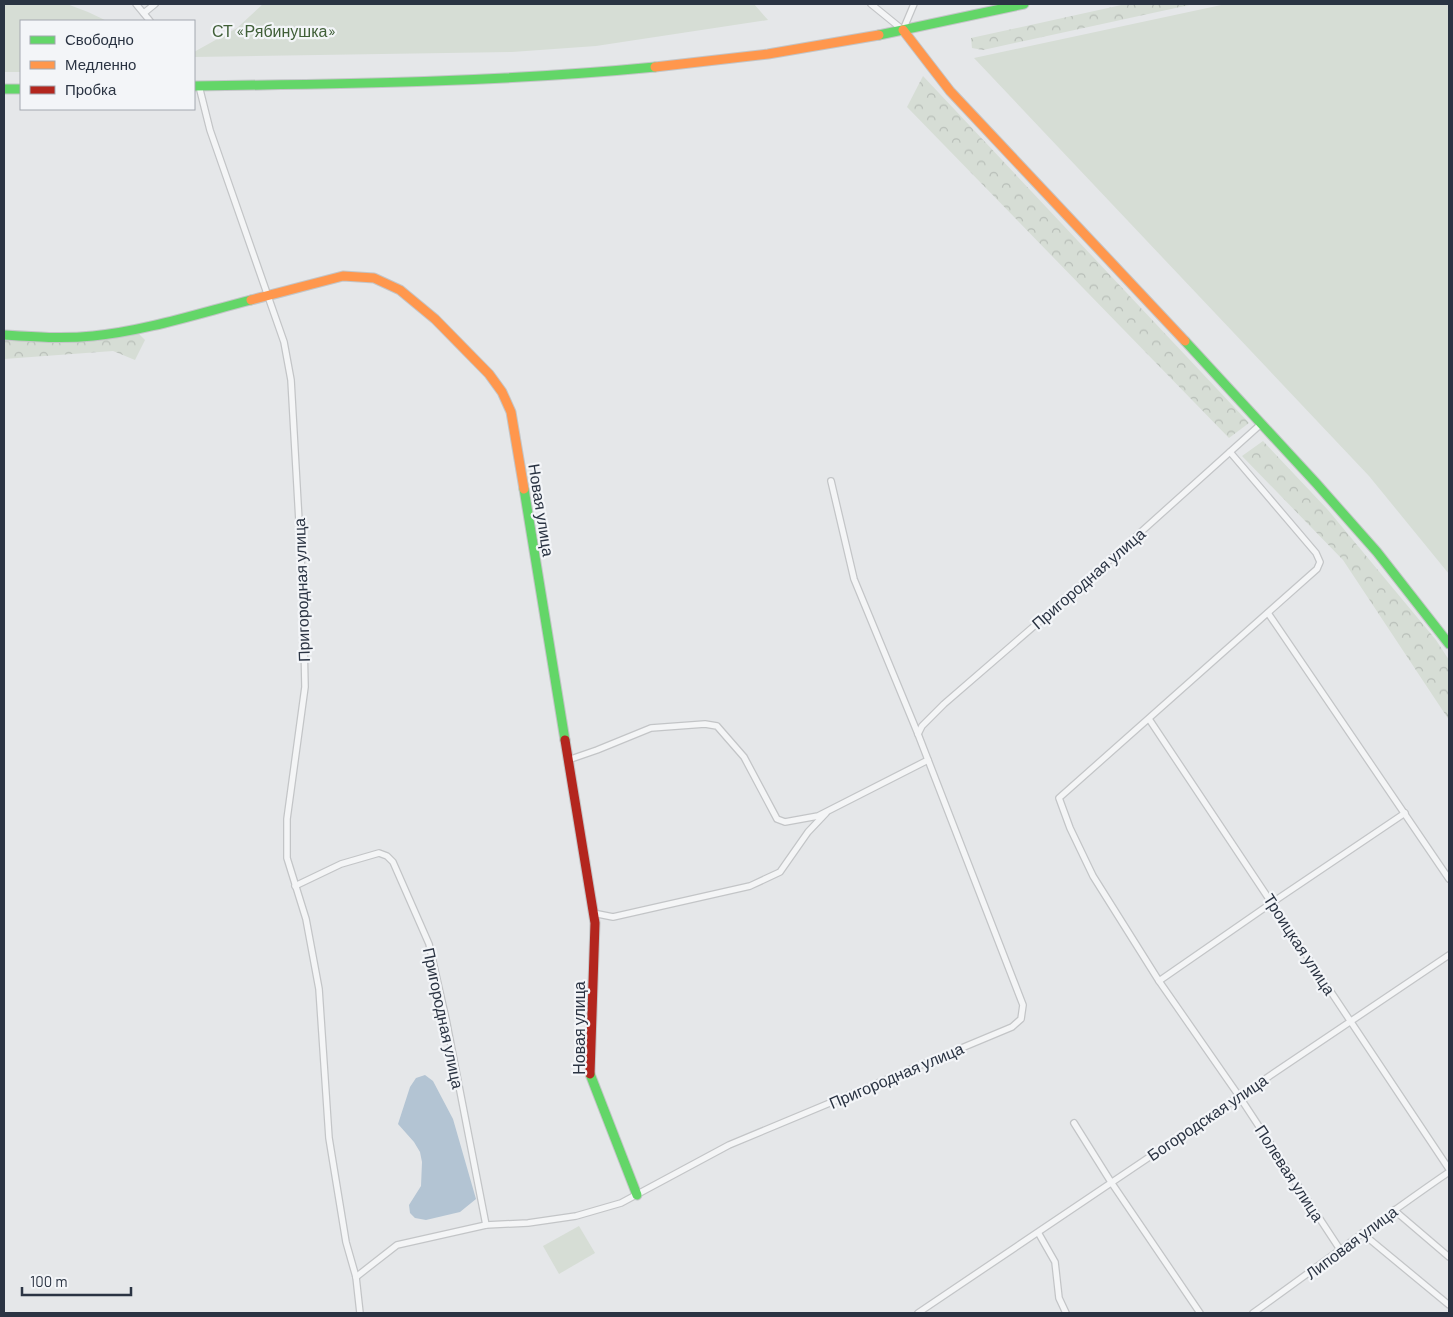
<svg xmlns="http://www.w3.org/2000/svg" width="1453" height="1317" font-family="Barlow,sans-serif">
<style>
.green{fill:#d6ddd5}
.forest{fill:url(#forest-crowns)}
.water{fill:#b3c4d3}
.lines{fill:none;stroke-linecap:round;stroke-linejoin:round}
.street-casing{stroke:#c3c5c7;stroke-width:8}
.fast-casing{stroke:#c3c5c7;stroke-width:11}
.slow-casing{stroke:#c3c5c7;stroke-width:11}
.jam-casing{stroke:#c3c5c7;stroke-width:11}
.street{stroke:#f4f5f6;stroke-width:5.5}
.fast{stroke:#63d668;stroke-width:9}
.slow{stroke:#ff974d;stroke-width:9}
.jam{stroke:#b3261e;stroke-width:9}
.labels{text-anchor:middle;dominant-baseline:central;stroke-width:4.5;stroke-linejoin:round;paint-order:stroke}
.park-label{font-size:16px;fill:#405f38;stroke:#f3f5f8}
.street-label{font-size:16px;fill:#2b3443;stroke:#f3f5f8}
</style>
<defs>
<pattern id="forest-crowns" width="20" height="18" patternUnits="userSpaceOnUse" patternTransform="scale(1.25)"><rect width="20" height="18" fill="#d6ddd5"/><path d="M2 6a3 3 0 1 1 6 0M12 15a3 3 0 1 1 6 0" fill="none" stroke="#b8beb8"/></pattern>
</defs>
<rect width="100%" height="100%" fill="#e5e7e9"/>
<g class="green">
<path d="M 4,4 L 67,4 L 88,12 L 107,21 L 21,21 L 21,72 L 4,72 Z"/>
<path d="M 263,4 L 754,4 L 768,20 L 596,46 L 512,52 L 194,57 L 194,52 L 237,28 Z"/>
<path d="M 1226,4 L 1449,4 L 1449,574 L 1369,476 L 974,58 Z"/>
<path d="M 579,1226 L 595,1253 L 559,1274 L 543,1246 Z"/>
</g>
<g class="forest">
<path d="M 1126,4 L 1194,4 L 983,50 L 972,48 L 971,38 Z"/>
<path d="M 923,76 L 1249,423 L 1229,438 L 907,107 Z"/>
<path d="M 137,332 L 145,340 L 135,360 L 113,351 L 4,359 L 4,337 Z"/>
<path d="M 1263,441 L 1328,510 L 1436,640 L 1449,660 L 1449,720 L 1343,560 L 1242,456 Z"/>
</g>
<path class="water" d="M 425,1075 L 433,1081 L 453,1119 L 476,1199 L 460,1212 L 426,1220 L 415,1218 L 410,1213 L 409,1205 L 421,1186 L 422,1162 L 420,1152 L 414,1142 L 398,1124 L 410,1087 L 416,1078 Z"/>
<g class="lines">
<g class="street-casing">
<g id="street">
<path d="M 136,4 L 150,21"/>
<path d="M 871,4 L 903,30 L 914,4"/>
<path d="M 144,13 L 155,4"/>
<path d="M 199,86 L 210,130 L 284,342 L 291,380 L 303,592 L 305,687 L 287,819 L 287,858 L 306,919 L 319,989 L 329,1138 L 346,1242 L 356,1277 L 360,1313"/>
<path d="M 1230,452 L 1316,553 L 1320,562 L 1317,569 L 1059,798 L 1070,828 L 1093,876 L 1159,981 L 1239,1096 L 1341,1251"/>
<path d="M 1268,613 L 1449,879"/>
<path d="M 1149,719 L 1449,1169"/>
<path d="M 918,734 L 922,726 L 944,704 L 1092,576 L 1261,424"/>
<path d="M 568,760 L 597,750 L 651,728 L 705,724 L 717,726 L 744,757 L 777,819 L 785,822 L 818,816 L 928,760"/>
<path d="M 295,886 L 341,864 L 379,853 L 387,856 L 393,862 L 429,944 L 446,1019 L 486,1225"/>
<path d="M 593,913 L 613,917 L 750,886 L 780,872 L 808,832 L 826,813"/>
<path d="M 1159,981 L 1273,902 L 1405,813"/>
<path d="M 1074,1123 L 1111,1182 L 1200,1313"/>
<path d="M 1394,1210 L 1449,1257"/>
<path d="M 1362,1233 L 1449,1305"/>
<path d="M 1039,1234 L 1055,1262 L 1059,1298 L 1066,1313"/>
<path d="M 356,1277 L 397,1245 L 486,1225 L 528,1223 L 576,1216 L 621,1203 L 729,1145 L 1012,1027 L 1021,1019 L 1023,1005 L 918,734 L 854,579 L 831,481"/>
<path d="M 918,1313 C 1096,1195 1271,1073 1449,955"/>
<path d="M 1253,1313 C 1319,1266 1383,1217 1449,1172"/>
</g>
</g>
<g class="fast-casing">
<g id="fast">
<path d="M 879,35 L 1024,4"/>
<path d="M 194,86 C 348,84 501,82 655,67"/>
<path d="M 4,89 L 21,89"/>
<path d="M 4,335 C 34,337 63,339 93,336 C 145,331 200,313 251,300"/>
<path d="M 1185,341 L 1316,483 L 1377,552 L 1449,644"/>
<path d="M 524,489 L 565,740"/>
<path d="M 590,1074 L 637,1195"/>
</g>
</g>
<g class="slow-casing">
<g id="slow">
<path d="M 903,30 L 950,91 L 1185,341"/>
<path d="M 655,67 L 768,54 L 879,35"/>
<path d="M 251,300 L 343,276 L 374,278 L 400,290 L 435,319 L 489,374 L 502,392 L 511,412 L 524,489"/>
</g>
</g>
<g class="jam-casing">
<path id="jam" d="M 565,740 L 595,923 L 590,1074"/>
</g>
<use href="#street" class="street"/>
<use href="#fast" class="fast"/>
<use href="#slow" class="slow"/>
<use href="#jam" class="jam"/>
</g>
<g class="labels">
<g class="park-label">
<text x="274" y="30">СТ «Рябинушка»</text>
</g>
<g class="street-label">
<text transform="translate(542 510) rotate(81)">Новая улица</text>
<text transform="translate(1088 578) rotate(-41)">Пригородная улица</text>
<text transform="translate(301 590) rotate(-92)">Пригородная улица</text>
<text transform="translate(1300 944) rotate(57)">Троицкая улица</text>
<text transform="translate(444 1018) rotate(78)">Пригородная улица</text>
<text transform="translate(578 1028) rotate(-90)">Новая улица</text>
<text transform="translate(896 1075) rotate(-23)">Пригородная улица</text>
<text transform="translate(1207 1117) rotate(-34)">Богородская улица</text>
<text transform="translate(1290 1173) rotate(57)">Полевая улица</text>
<text transform="translate(1351 1242) rotate(-37)">Липовая улица</text>
</g>
</g>
<rect width="1453" height="1317" fill="none" stroke="#2b3443" stroke-width="10"/>
<rect x="20" y="20" width="175" height="90" fill="#f3f5f8" stroke="#a3a8b0"/>
<rect x="30" y="36" width="25" height="8" fill="#63d668" stroke="#a3a8b0"/>
<text x="65" y="45" font-size="15" fill="#2b3443">Свободно</text>
<rect x="30" y="61" width="25" height="8" fill="#ff974d" stroke="#a3a8b0"/>
<text x="65" y="70" font-size="15" fill="#2b3443">Медленно</text>
<rect x="30" y="86" width="25" height="8" fill="#b3261e" stroke="#a3a8b0"/>
<text x="65" y="95" font-size="15" fill="#2b3443">Пробка</text>
<path d="M22 1287v8h109v-8" fill="none" stroke="#2b3443" stroke-width="2.5"/>
<text x="30" y="1287" font-size="15" fill="#2b3443" stroke="#f3f5f8" stroke-width="4" paint-order="stroke">100 m</text>
</svg>
